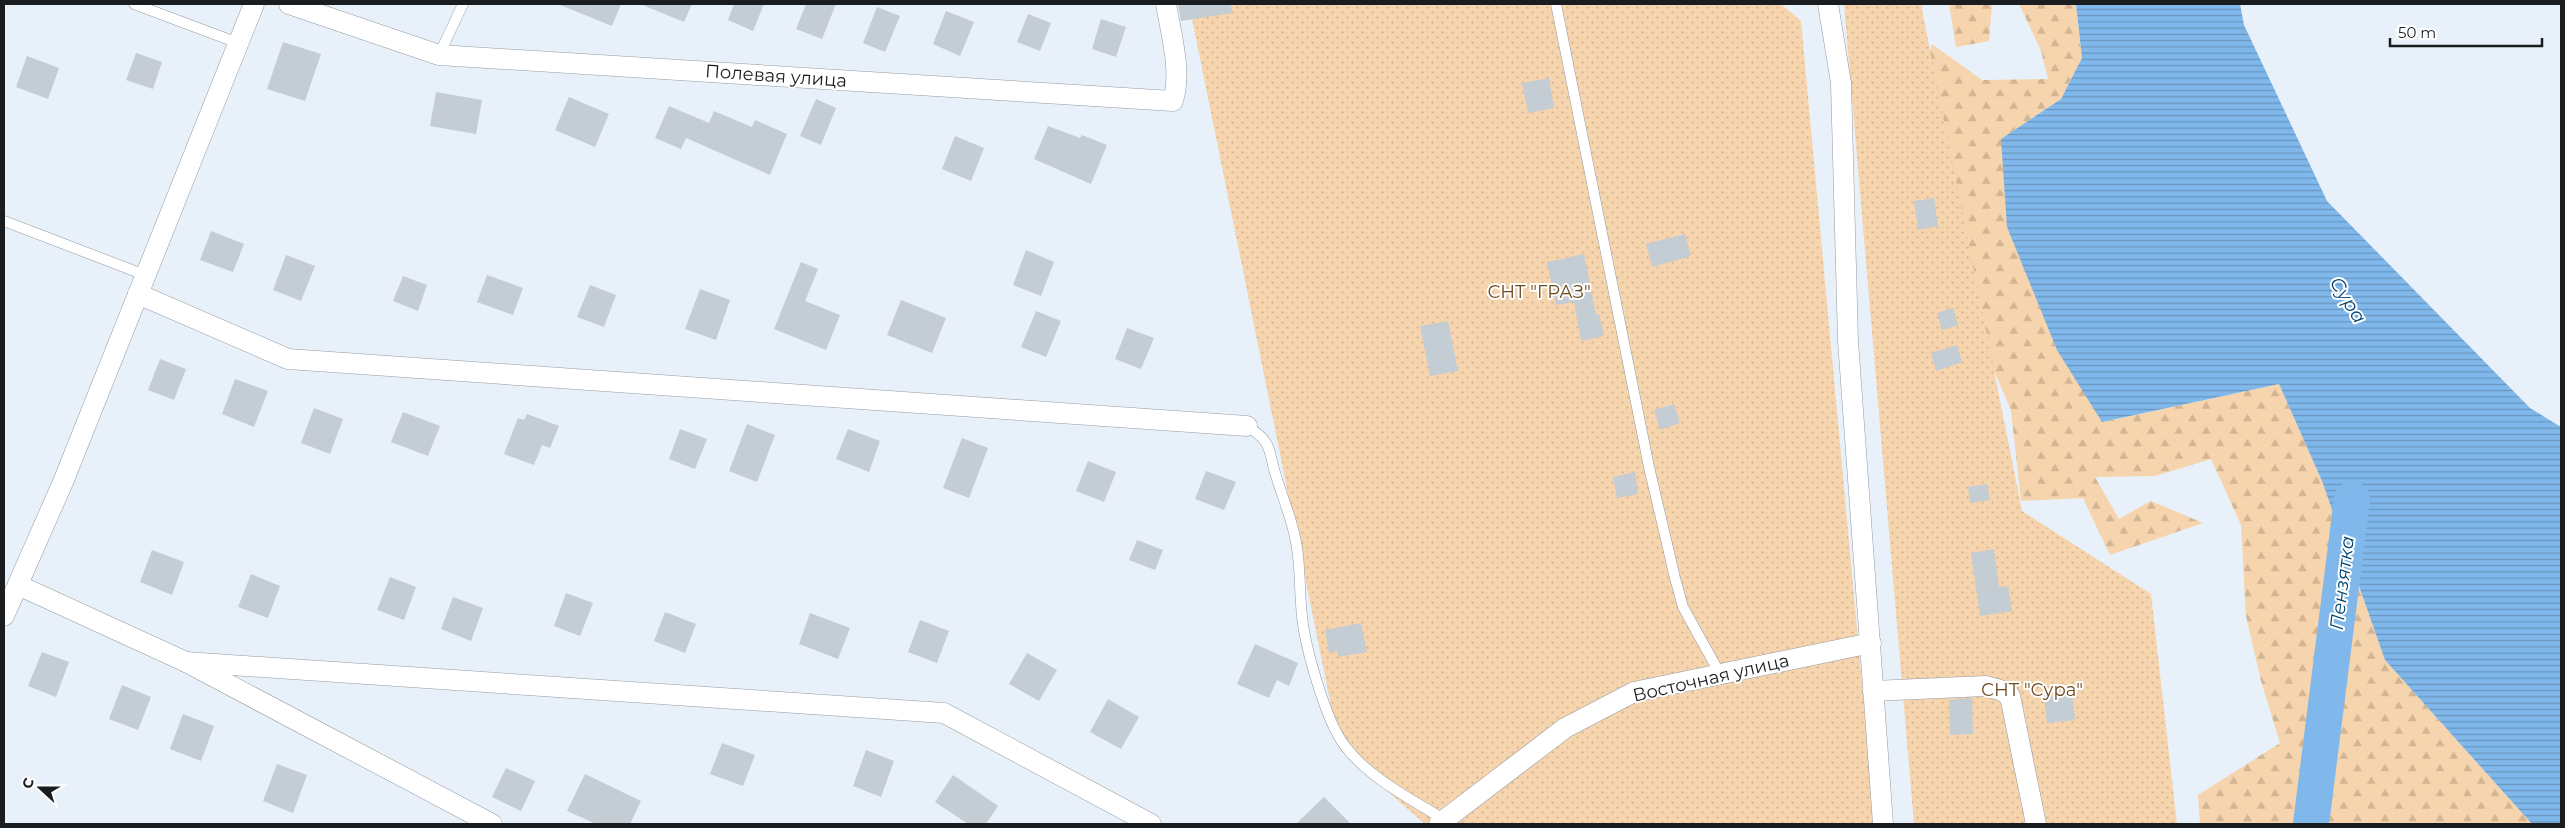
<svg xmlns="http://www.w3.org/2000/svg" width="2565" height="828" font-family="Montserrat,sans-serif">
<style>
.forest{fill:url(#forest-firs)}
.garden{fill:url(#garden-dots)}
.water{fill:url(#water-rules)}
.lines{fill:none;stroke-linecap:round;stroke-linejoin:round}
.river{stroke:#80b8eb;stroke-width:36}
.building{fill:#c4ccd4}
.service-casing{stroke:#939ba2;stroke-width:11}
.minor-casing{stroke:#939ba2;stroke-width:21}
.service{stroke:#fff;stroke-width:10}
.minor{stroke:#fff;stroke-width:20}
.labels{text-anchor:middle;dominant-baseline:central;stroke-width:4;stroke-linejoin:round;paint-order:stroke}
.street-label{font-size:18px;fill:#1a1d1f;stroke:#fff}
.park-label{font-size:18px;fill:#6a491d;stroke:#fff}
.water-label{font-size:19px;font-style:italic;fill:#004573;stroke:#fff}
</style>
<defs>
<pattern id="forest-firs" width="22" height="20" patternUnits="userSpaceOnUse" patternTransform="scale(1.25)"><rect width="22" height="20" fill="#f6d4ad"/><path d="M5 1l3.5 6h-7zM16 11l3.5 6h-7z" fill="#d2b694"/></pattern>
<pattern id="garden-dots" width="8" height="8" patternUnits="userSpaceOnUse" patternTransform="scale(1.25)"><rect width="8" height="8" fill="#f6d4ad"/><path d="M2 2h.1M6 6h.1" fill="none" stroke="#d2b694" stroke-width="1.8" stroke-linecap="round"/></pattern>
<pattern id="water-rules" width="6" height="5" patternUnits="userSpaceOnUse" patternTransform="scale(1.25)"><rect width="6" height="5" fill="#80b8eb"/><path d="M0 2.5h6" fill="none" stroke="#6895be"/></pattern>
</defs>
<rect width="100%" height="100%" fill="#e8f1f9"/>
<g class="forest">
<path d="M 1949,4 L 1992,4 L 1989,41 L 1956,47 Z"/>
<path d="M 2019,4 L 2076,4 L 2082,58 L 2061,99 L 2001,139 L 2103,422 L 2279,384 L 2322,481 L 2385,660 L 2532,824 L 2200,824 L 2198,795 L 2280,743 L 2261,681 L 2246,616 L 2241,525 L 2211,459 L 2155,476 L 2095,477 L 2119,519 L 2151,501 L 2203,523 L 2110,555 L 2083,498 L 2021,501 L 2011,410 L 1951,273 L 1923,83 L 1932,44 L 1982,80 L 2048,79 L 2041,51 Z"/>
</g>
<g class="garden">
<path d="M 1189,4 L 1781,4 L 1801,21 L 1875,824 L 1425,824 L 1340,750 Z"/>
<path d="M 1844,4 L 1923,4 L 1922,10 L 2022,511 L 2151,594 L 2177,824 L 1914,824 Z"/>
</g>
<path class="water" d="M 2076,4 L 2240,4 L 2244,25 L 2327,201 L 2530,408 L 2561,427 L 2561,824 L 2532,824 L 2385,660 L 2322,481 L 2279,384 L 2102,422 L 2057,350 L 2007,227 L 2001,139 L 2061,99 L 2082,58 Z"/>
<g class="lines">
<path class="river" d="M 2311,824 L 2352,499"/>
</g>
<g class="building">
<path d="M 558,4 L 621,4 L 612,26 Z"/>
<path d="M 640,4 L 692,4 L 684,22 Z"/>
<path d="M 734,4 L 764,4 L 753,31 L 728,20 Z"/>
<path d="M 806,4 L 836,4 L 822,39 L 796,29 Z"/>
<path d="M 1178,4 L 1231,4 L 1232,13 L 1181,21 Z"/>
<path d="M 877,7 L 900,16 L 885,52 L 863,43 Z"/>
<path d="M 946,11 L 974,22 L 960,56 L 933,44 Z"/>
<path d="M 1028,14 L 1051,23 L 1040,51 L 1017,42 Z"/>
<path d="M 1101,19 L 1126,27 L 1116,57 L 1092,49 Z"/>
<path d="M 283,42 L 321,54 L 305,101 L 267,89 Z"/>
<path d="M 136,53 L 162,62 L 153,89 L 126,80 Z"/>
<path d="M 27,56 L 59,68 L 48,99 L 16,87 Z"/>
<path d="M 1549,78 L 1554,108 L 1528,113 L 1522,83 Z"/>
<path d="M 436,92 L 482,100 L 476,134 L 430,126 Z"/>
<path d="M 569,97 L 609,114 L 595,147 L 555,130 Z"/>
<path d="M 816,99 L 836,108 L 821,145 L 800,136 Z"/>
<path d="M 669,106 L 709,123 L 714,111 L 752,127 L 755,120 L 787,134 L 770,175 L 686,138 L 681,149 L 655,138 Z"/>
<path d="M 1048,126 L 1080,138 L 1082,135 L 1107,145 L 1091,184 L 1034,159 Z"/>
<path d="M 955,136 L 984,148 L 971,181 L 942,169 Z"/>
<path d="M 1934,198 L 1938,226 L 1918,230 L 1914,201 Z"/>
<path d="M 211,231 L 244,244 L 233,272 L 200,260 Z"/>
<path d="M 1685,234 L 1691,256 L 1652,267 L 1646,244 Z"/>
<path d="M 1026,250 L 1054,262 L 1041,296 L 1013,285 Z"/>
<path d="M 1584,254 L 1596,315 L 1599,314 L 1604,336 L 1581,341 L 1574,302 L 1556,305 L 1547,262 Z"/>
<path d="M 286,255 L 315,266 L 301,301 L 273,290 Z"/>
<path d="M 801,262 L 818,269 L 805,301 L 840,315 L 826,350 L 774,329 Z"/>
<path d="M 487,275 L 523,288 L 513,315 L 477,302 Z"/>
<path d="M 403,276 L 427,285 L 418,311 L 393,301 Z"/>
<path d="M 590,285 L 616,295 L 604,327 L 577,317 Z"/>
<path d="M 700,289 L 730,300 L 716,340 L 685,329 Z"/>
<path d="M 901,300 L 946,318 L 932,353 L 887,335 Z"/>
<path d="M 1953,308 L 1958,325 L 1942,330 L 1937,313 Z"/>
<path d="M 1036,311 L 1061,321 L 1046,357 L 1021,347 Z"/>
<path d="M 1448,321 L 1458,371 L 1430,376 L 1420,326 Z"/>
<path d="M 1127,328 L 1154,338 L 1141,369 L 1115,359 Z"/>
<path d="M 1957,345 L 1962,362 L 1936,371 L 1931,353 Z"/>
<path d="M 160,359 L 186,369 L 174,400 L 148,390 Z"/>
<path d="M 235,379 L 268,391 L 254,427 L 222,414 Z"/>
<path d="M 1674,404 L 1680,423 L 1660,430 L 1654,410 Z"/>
<path d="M 314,408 L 343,419 L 330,454 L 301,443 Z"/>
<path d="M 403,412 L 440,426 L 428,456 L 391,442 Z"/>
<path d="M 527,414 L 559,426 L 550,448 L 542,445 L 534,465 L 504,454 L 518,418 L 524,420 Z"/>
<path d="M 747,424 L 775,435 L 757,482 L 729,471 Z"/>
<path d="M 680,429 L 707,439 L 695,469 L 669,459 Z"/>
<path d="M 848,429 L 880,441 L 869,472 L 836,459 Z"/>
<path d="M 962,438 L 988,448 L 969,498 L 943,488 Z"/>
<path d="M 1088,461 L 1116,472 L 1104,502 L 1076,491 Z"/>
<path d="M 1206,471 L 1236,482 L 1224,510 L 1195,499 Z"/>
<path d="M 1635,472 L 1638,494 L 1617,498 L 1613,477 Z"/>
<path d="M 1987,484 L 1990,500 L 1970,503 L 1968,487 Z"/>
<path d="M 1137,540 L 1163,550 L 1155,570 L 1129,560 Z"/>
<path d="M 1994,549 L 1999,587 L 2008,586 L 2012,611 L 1980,616 L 1971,553 Z"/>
<path d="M 152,550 L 184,562 L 172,595 L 140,582 Z"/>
<path d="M 251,574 L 280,586 L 268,618 L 238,607 Z"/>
<path d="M 390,577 L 416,587 L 404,620 L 377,610 Z"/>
<path d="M 566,593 L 593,603 L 580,636 L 554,626 Z"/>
<path d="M 453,597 L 483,608 L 471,641 L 441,629 Z"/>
<path d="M 665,612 L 696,624 L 685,653 L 654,641 Z"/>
<path d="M 810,613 L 850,628 L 838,659 L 799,644 Z"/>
<path d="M 920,620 L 949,631 L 937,663 L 908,652 Z"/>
<path d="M 1361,623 L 1367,652 L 1338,657 L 1337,651 L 1329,653 L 1325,630 Z"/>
<path d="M 1255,644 L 1298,663 L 1289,686 L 1277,680 L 1269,698 L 1237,684 Z"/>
<path d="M 42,652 L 69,662 L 56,697 L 28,686 Z"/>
<path d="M 1027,653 L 1057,670 L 1039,701 L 1009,684 Z"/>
<path d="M 122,685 L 151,697 L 138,730 L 109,719 Z"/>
<path d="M 2072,694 L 2075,720 L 2047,723 L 2044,697 Z"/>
<path d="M 1972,698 L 1973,734 L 1950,735 L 1949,700 Z"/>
<path d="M 1108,699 L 1139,717 L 1121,749 L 1090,732 Z"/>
<path d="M 183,714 L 214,726 L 201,761 L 170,749 Z"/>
<path d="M 722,743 L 755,755 L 743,786 L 710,774 Z"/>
<path d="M 866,750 L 894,761 L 881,797 L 853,786 Z"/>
<path d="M 277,764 L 307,775 L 293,813 L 263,801 Z"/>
<path d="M 506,768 L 535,781 L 521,811 L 492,797 Z"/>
<path d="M 585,774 L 641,801 L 630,824 L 596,824 L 567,811 Z"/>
<path d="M 953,775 L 998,806 L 986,824 L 968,824 L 935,802 Z"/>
<path d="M 1324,797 L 1351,824 L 1296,824 Z"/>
</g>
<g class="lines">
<g class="service-casing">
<g id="service">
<path d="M 134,4 L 238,43"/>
<path d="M 1556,4 L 1649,467 L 1675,578 L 1683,607 L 1720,674"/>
<path d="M 439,55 L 463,4"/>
<path d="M 4,221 L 145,275"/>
<path d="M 1247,426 C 1275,444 1267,450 1277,479 C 1283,498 1291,518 1295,537 C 1301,563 1299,590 1302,616 C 1305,647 1326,722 1345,746 C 1369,778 1411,799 1445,820"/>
</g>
</g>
<g class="minor-casing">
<g id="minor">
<path d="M 289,4 L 439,55 L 1173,101 C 1182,71 1171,34 1166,4"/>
<path d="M 1828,4 L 1841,83 L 1848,341 L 1883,824"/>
<path d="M 138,294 L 288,359 L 1247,426"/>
<path d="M 18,585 L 186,662 L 492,824"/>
<path d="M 4,616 L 63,482 L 254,4"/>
<path d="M 186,662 L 944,713 L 1151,824"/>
<path d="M 1873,691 L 1985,686 L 2000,690 L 2010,696 L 2036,824"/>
<path d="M 1439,824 L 1565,728 L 1634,692 L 1871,643"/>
</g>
</g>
<use href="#service" class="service"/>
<use href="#minor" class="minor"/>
</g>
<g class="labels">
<g class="street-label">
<text transform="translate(776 76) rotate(4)">Полевая улица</text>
<text transform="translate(1711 678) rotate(-13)">Восточная улица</text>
</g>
<g class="park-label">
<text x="1539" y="292">СНТ "ГРАЗ"</text>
<text x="2032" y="690">СНТ "Сура"</text>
</g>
<g class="water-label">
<text transform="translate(2348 300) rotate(58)">Сура</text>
<text transform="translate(2342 583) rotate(-83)">Пензятка</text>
</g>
</g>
<rect width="2565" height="828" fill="none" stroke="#1a1d1f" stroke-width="10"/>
<g transform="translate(40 788) rotate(291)" stroke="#ffffff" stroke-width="4" paint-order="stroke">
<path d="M0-4L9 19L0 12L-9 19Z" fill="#1a1d1f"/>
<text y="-8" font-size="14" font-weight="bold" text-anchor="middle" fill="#1a1d1f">С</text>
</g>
<path d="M2390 38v8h152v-8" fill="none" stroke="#1a1d1f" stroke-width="2.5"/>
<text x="2398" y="38" font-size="15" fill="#1a1d1f" stroke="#ffffff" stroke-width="4" paint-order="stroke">50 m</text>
</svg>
